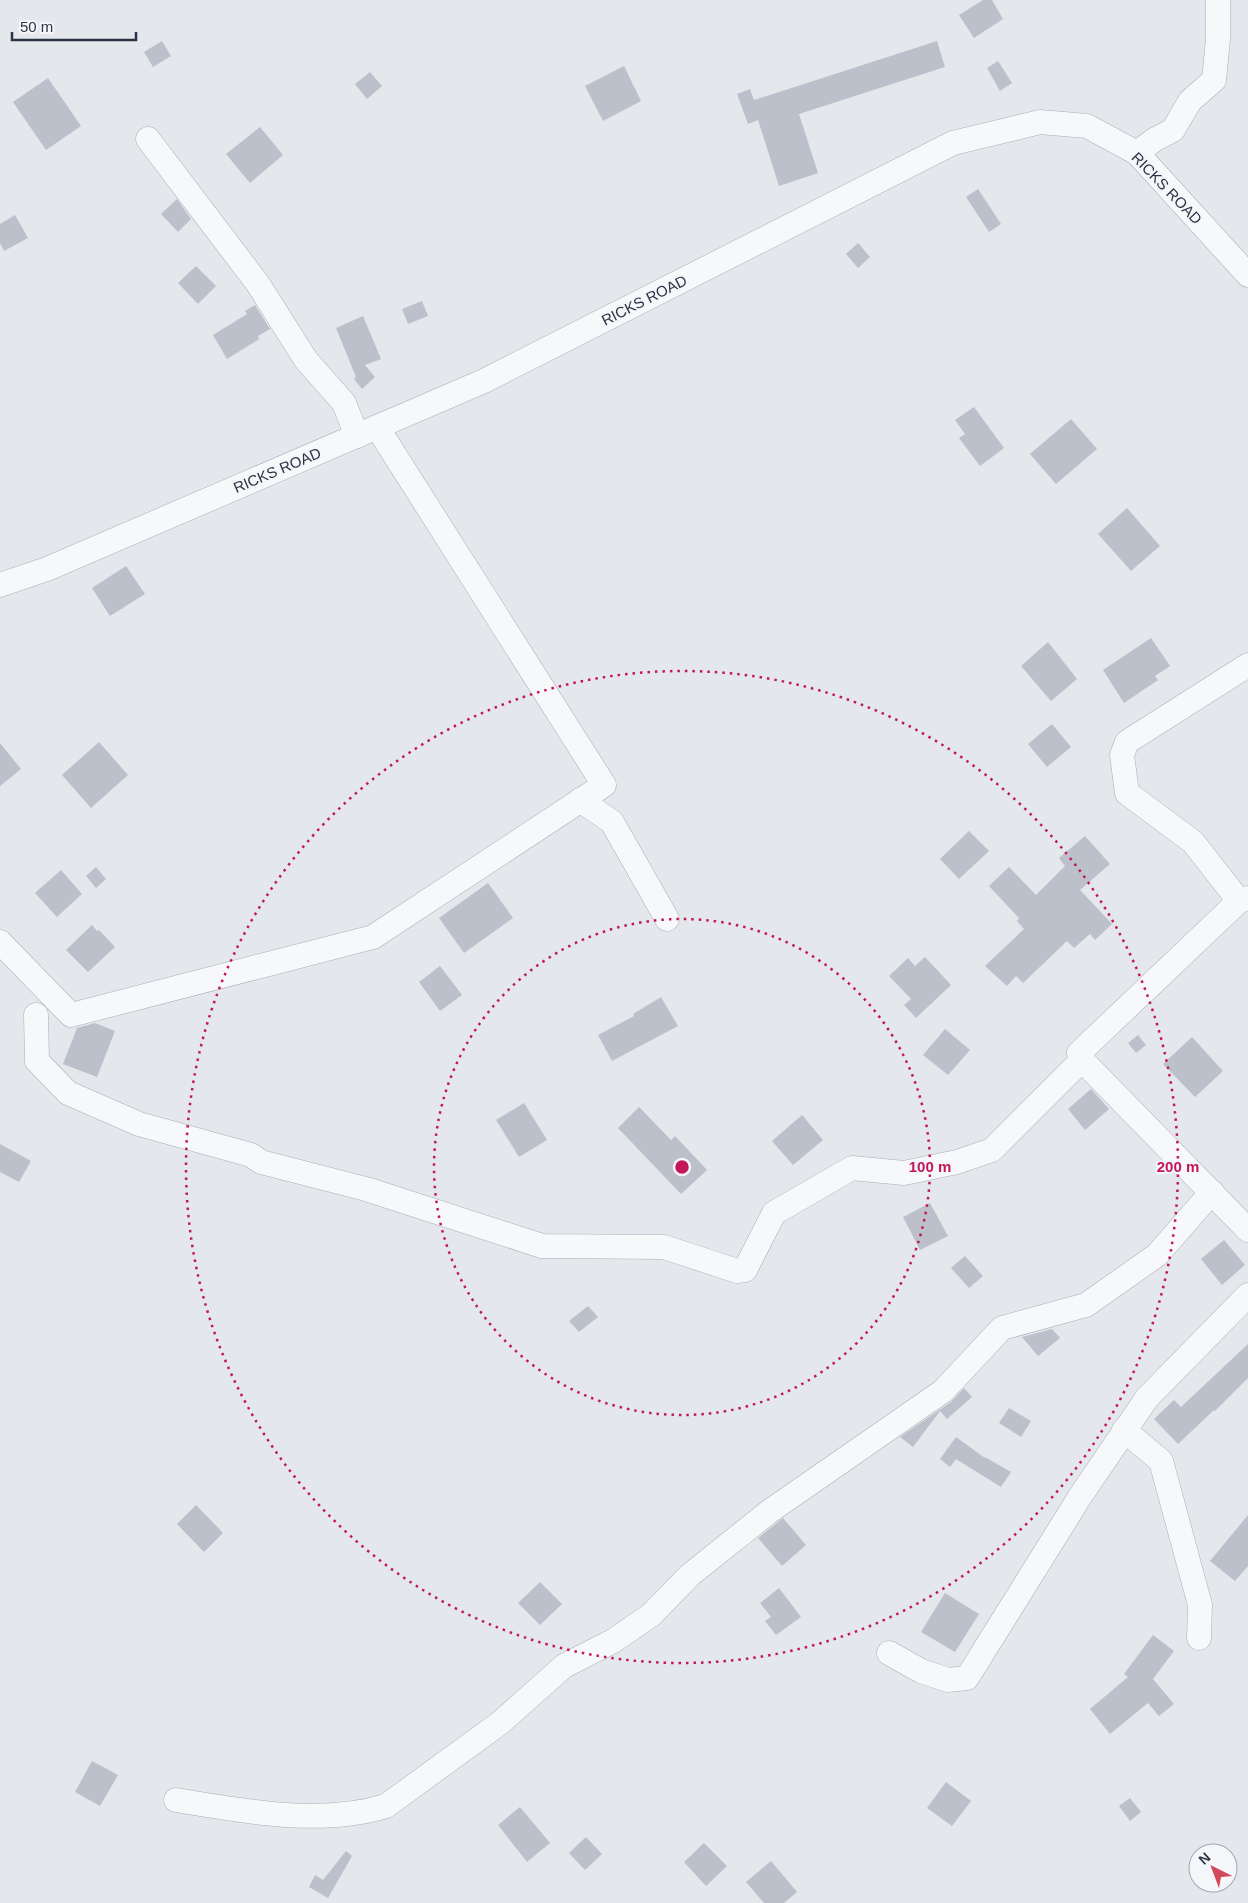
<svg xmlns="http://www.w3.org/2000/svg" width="1248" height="1903" font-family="Arial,sans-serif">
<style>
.building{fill:#bbc0ca}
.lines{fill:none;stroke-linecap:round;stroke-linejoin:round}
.minor-casing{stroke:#a9aeb7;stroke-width:25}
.minor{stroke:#f7f8fa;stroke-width:24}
.ring{fill:none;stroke:#c2185b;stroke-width:2.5;stroke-dasharray:2.5 5}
.labels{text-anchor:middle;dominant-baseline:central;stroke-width:4;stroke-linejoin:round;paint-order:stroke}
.street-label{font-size:15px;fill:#2b3445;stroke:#f4f6f9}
.centre{fill:#c2185b;stroke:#f4f6f9;stroke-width:2.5}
.ring-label{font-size:15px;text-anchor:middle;font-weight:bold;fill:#c2185b;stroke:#f4f6f9;stroke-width:4;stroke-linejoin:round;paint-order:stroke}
</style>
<rect width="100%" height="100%" fill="#e4e7ec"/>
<g class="building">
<path d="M 983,0 L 992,0 L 1003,19 L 974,38 L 959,15 Z"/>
<path d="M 162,41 L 171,56 L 153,67 L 144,52 Z"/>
<path d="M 937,41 L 945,67 L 799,114 L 818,173 L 779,186 L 758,120 L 748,124 L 737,94 L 750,89 L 754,100 Z"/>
<path d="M 998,61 L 1012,83 L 1000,91 L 987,68 Z"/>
<path d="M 624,66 L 641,101 L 603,121 L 585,86 Z"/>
<path d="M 370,72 L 382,86 L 367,99 L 355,84 Z"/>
<path d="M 48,78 L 81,126 L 46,150 L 13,102 Z"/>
<path d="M 260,127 L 283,155 L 250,183 L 226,154 Z"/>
<path d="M 978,189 L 1001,224 L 989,232 L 966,197 Z"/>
<path d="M 177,199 L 191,219 L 178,232 L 161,214 Z"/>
<path d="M 15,215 L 28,238 L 4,251 L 0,243 L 0,224 Z"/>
<path d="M 858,243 L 870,257 L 858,268 L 846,254 Z"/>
<path d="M 196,266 L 216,286 L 198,304 L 178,283 Z"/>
<path d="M 422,301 L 428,316 L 408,324 L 402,309 Z"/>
<path d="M 255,305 L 270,329 L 258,336 L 259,339 L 227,359 L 213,335 L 247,314 L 245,311 Z"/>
<path d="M 363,316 L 381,359 L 365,365 L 375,377 L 362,389 L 354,379 L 356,377 L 336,328 Z"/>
<path d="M 974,407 L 1004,448 L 980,466 L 959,438 L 965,434 L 955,420 Z"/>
<path d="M 1071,419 L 1097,449 L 1056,484 L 1030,454 Z"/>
<path d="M 1127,508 L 1160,546 L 1131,571 L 1098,534 Z"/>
<path d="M 126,566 L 145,594 L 110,616 L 92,588 Z"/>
<path d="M 1151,638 L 1170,666 L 1155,676 L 1158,680 L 1124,703 L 1103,670 Z"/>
<path d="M 1048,642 L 1077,679 L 1051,701 L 1021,666 Z"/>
<path d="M 1052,724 L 1071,747 L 1047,767 L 1028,744 Z"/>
<path d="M 99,742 L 128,775 L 91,808 L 62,775 Z"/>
<path d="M 0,743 L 21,769 L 0,786 Z"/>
<path d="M 969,831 L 989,851 L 959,879 L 940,859 Z"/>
<path d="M 1085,836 L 1110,864 L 1080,890 L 1112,924 L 1095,940 L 1090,934 L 1074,948 L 1067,941 L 1023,983 L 1016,976 L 1007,986 L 985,966 L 1024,929 L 1017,921 L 1019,918 L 989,886 L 1009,867 L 1036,895 L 1065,866 L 1059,858 Z"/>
<path d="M 96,867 L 106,879 L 96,888 L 86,876 Z"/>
<path d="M 61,870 L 82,894 L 57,917 L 35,893 Z"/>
<path d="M 488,883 L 513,918 L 464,953 L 439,918 Z"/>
<path d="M 92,925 L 97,931 L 99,930 L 115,947 L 88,972 L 66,950 Z"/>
<path d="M 925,957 L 951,985 L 916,1018 L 904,1005 L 911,999 L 889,976 L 908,958 L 915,966 Z"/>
<path d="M 440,966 L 462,995 L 440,1011 L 419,982 Z"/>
<path d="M 661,997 L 678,1026 L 612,1061 L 598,1035 L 634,1016 L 633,1014 Z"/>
<path d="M 95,1023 L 115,1031 L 97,1077 L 63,1064 L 77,1028 Z"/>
<path d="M 945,1029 L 970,1050 L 948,1075 L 923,1055 Z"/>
<path d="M 1138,1035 L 1146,1045 L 1136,1053 L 1128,1043 Z"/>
<path d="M 1192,1037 L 1223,1071 L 1195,1097 L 1163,1064 Z"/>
<path d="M 1091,1089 L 1109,1109 L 1085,1130 L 1068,1109 Z"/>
<path d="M 524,1103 L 547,1140 L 519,1157 L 496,1120 Z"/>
<path d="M 639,1107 L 671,1140 L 675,1136 L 707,1170 L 681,1194 L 618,1128 Z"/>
<path d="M 802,1115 L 823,1140 L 793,1165 L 772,1141 Z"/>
<path d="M 0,1144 L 31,1161 L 19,1182 L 0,1172 Z"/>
<path d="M 930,1203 L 948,1236 L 920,1250 L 903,1217 Z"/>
<path d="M 1224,1240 L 1245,1265 L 1222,1285 L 1201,1259 Z"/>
<path d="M 965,1256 L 983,1276 L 969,1288 L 951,1268 Z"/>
<path d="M 588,1306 L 598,1317 L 579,1332 L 569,1321 Z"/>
<path d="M 1052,1329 L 1060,1338 L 1038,1356 L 1022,1337 Z"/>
<path d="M 1248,1344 L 1248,1378 L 1215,1411 L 1214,1410 L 1178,1444 L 1154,1419 L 1174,1400 L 1181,1407 Z"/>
<path d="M 964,1388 L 972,1397 L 947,1419 L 940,1411 L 913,1447 L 900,1437 L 951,1402 Z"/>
<path d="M 1009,1408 L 1031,1421 L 1021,1437 L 999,1423 Z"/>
<path d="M 956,1437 L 985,1458 L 985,1457 L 1011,1472 L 1001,1487 L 956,1459 L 950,1467 L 940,1459 Z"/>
<path d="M 196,1505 L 223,1533 L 204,1552 L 177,1524 Z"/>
<path d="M 1248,1515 L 1248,1566 L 1235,1581 L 1210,1561 Z"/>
<path d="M 783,1518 L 806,1545 L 782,1566 L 758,1538 Z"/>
<path d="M 540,1582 L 562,1604 L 540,1625 L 518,1603 Z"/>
<path d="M 779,1588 L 801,1617 L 776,1635 L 765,1621 L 771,1617 L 760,1603 Z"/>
<path d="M 945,1593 L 979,1614 L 955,1652 L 921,1632 Z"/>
<path d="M 1153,1635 L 1174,1651 L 1153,1679 L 1174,1704 L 1159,1716 L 1148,1703 L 1110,1734 L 1090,1709 L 1128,1677 L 1124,1674 Z"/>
<path d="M 92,1761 L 118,1775 L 100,1806 L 75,1792 Z"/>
<path d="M 946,1782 L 971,1801 L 952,1826 L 927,1808 Z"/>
<path d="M 1130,1798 L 1141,1812 L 1130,1821 L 1119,1806 Z"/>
<path d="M 520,1807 L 550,1843 L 527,1862 L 498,1825 Z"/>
<path d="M 586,1837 L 602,1854 L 585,1870 L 569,1853 Z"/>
<path d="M 704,1843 L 727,1866 L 706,1886 L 684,1862 Z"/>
<path d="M 346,1851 L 352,1856 L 328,1898 L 309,1887 L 315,1875 L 323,1880 Z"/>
<path d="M 771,1861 L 797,1892 L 784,1903 L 764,1903 L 746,1882 Z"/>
</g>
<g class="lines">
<g class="minor-casing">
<g id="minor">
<path d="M 148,139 L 258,284 L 306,360 L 344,403 L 357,436"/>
<path d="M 1137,153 L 1154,140 L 1173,130 L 1190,101 L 1214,80 L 1218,39 L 1218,0"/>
<path d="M 0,585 L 47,569 L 484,381 L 953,143 L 1040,122 L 1087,126 L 1137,153 L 1248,275"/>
<path d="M 580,800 L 612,822 L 667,919"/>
<path d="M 1248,898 L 1239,901 L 1079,1053 L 1082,1060 L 1248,1230"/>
<path d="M 1239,901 L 1193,842 L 1127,793 L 1122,755 L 1127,742 L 1248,665"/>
<path d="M 0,942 L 71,1015 L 373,937 L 604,785 L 377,427"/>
<path d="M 36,1015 L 37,1061 L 68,1093 L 139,1124 L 251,1155 L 261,1162 L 366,1189 L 542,1246 L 664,1247 L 737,1271 L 745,1270 L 774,1213 L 852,1168 L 904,1173 L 957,1162 L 992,1150 L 1082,1060"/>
<path d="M 1124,1430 L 1161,1461 L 1200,1605 L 1199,1638"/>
<path d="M 889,1653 L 921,1671 L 948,1680 L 967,1678 L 1081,1495 L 1147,1398 L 1248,1295"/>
<path d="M 176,1800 C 241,1811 322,1826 386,1806 L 500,1723 L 564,1666 L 613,1641 L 651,1615 L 690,1575 L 770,1511 L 943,1391 L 1002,1328 L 1086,1305 L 1157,1255 L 1212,1192"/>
</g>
</g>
<use href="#minor" class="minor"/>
</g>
<g class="ring">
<circle cx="682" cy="1167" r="248"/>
<circle cx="682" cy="1167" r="496"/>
</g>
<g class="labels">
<g class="street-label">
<text transform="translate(1167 188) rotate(46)">RICKS ROAD</text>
<text transform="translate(644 300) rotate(-27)">RICKS ROAD</text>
<text transform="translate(277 470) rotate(-23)">RICKS ROAD</text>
</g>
</g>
<circle cx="682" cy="1167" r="8" class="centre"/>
<g class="ring-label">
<text x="930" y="1172">100 m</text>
<text x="1178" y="1172">200 m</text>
</g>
<g transform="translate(1213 1868) rotate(318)"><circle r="24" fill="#f4f6f9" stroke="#a4a8b1"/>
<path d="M0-4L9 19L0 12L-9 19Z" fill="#d1495b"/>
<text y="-8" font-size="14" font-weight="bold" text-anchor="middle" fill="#2b3445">N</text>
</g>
<path d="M12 32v8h124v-8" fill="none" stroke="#2b3445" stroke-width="2.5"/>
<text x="20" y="32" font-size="15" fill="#2b3445" stroke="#f4f6f9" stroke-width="4" paint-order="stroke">50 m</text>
</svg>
